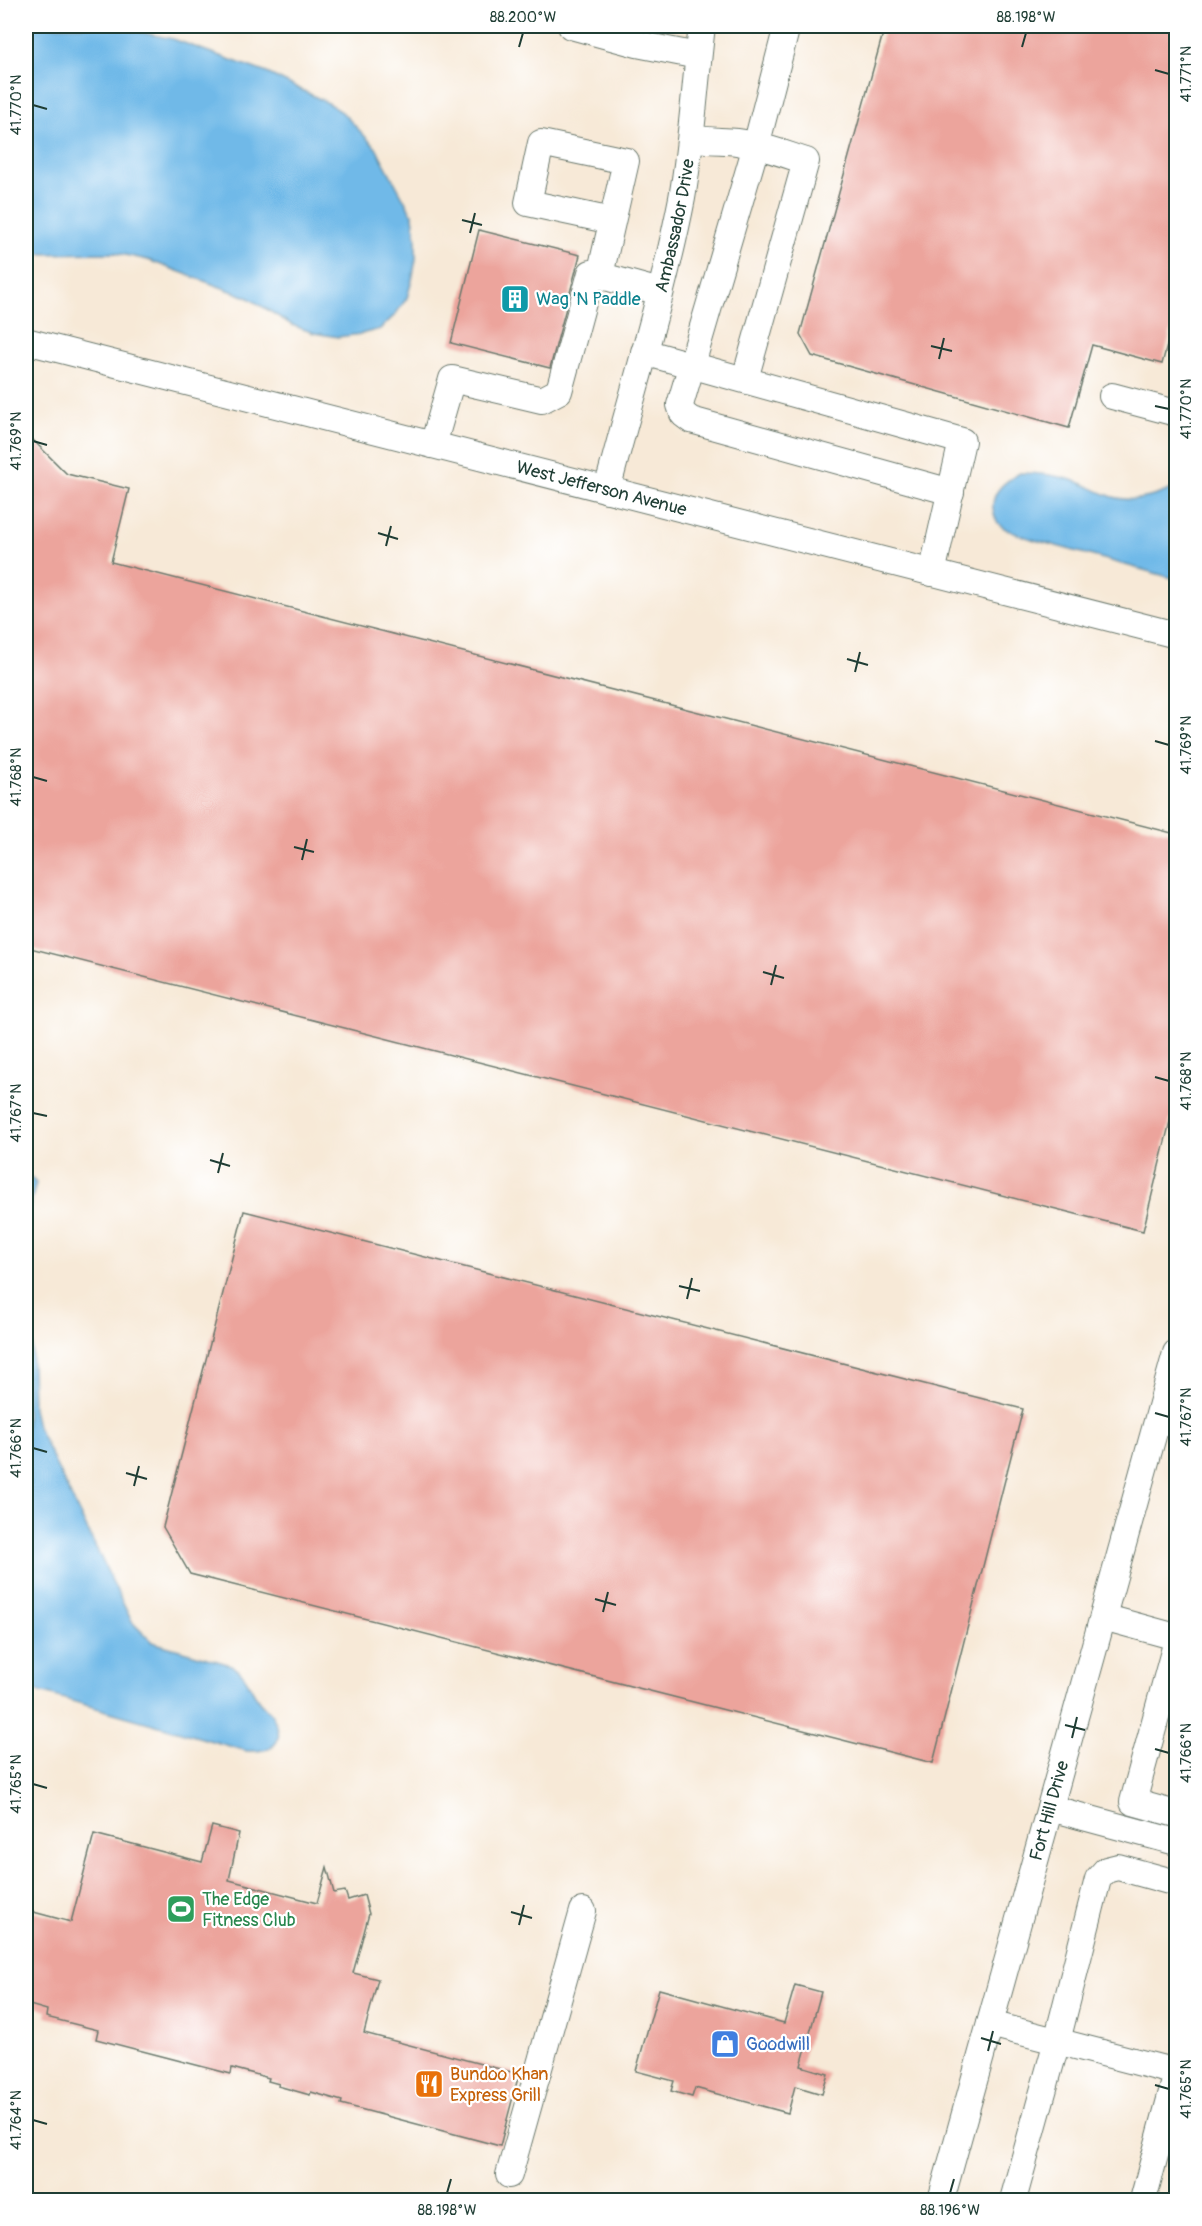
<svg xmlns="http://www.w3.org/2000/svg" width="1202" height="2226" font-family="Pangolin,sans-serif">
<style>
.water{fill:#70b9e8;stroke:#487b8e;stroke-width:1.5}
.building{fill:#eca49c}
.lines{fill:none;stroke-linecap:round;stroke-linejoin:round}
.minor-casing{stroke:#6b796d;stroke-width:28}
.minor{stroke:#fff;stroke-width:26}
.ticks{fill:none;stroke:#1f3d34;stroke-width:2}
.labels{text-anchor:middle;dominant-baseline:central;stroke-width:4.5;stroke-linejoin:round;paint-order:stroke}
.street-label{font-size:18px;fill:#1f3d34;stroke:#fff}
.culture-label{font-size:18px;fill:#0d838f;stroke:#fff;text-anchor:start}
.leisure-label{font-size:18px;fill:#27864d;stroke:#fff;text-anchor:start}
.shop-label{font-size:18px;fill:#366cbe;stroke:#fff;text-anchor:start}
.food-label{font-size:18px;fill:#c56008;stroke:#fff;text-anchor:start}
.neatline{fill:none;stroke:#1f3d34;stroke-width:2}
.ticks-label{font-size:15px;text-anchor:middle;fill:#1f3d34}
</style>
<rect width="100%" height="100%" fill="#fff"/>
<filter id="ink" filterUnits="userSpaceOnUse"><feTurbulence type="fractalNoise" baseFrequency=".0167" numOctaves="2"/><feDisplacementMap in="SourceGraphic" scale="12" xChannelSelector="R" yChannelSelector="G"/><feConvolveMatrix kernelMatrix="1 2 1 2 8 2 1 2 1" color-interpolation-filters="sRGB"/></filter>
<filter id="wash" filterUnits="userSpaceOnUse"><feTurbulence type="fractalNoise" baseFrequency=".008" numOctaves="4" result="noise"/><feDisplacementMap in="SourceGraphic" scale="24" xChannelSelector="R" yChannelSelector="G"/><feGaussianBlur stdDeviation="1.35" result="paint"/><feColorMatrix in="noise" values="0 0 0 0 0 0 0 0 0 0 0 0 0 0 0 0 0 1.4 0 .05"/><feComposite in="paint" operator="in"/></filter>
<g filter="url(#wash)">
<rect width="100%" height="100%" fill="#f7e9d7"/>
<g class="water">
<path d="M 26,26 L 111,26 L 173,39 L 267,73 L 326,102 L 342,112 L 376,148 L 413,216 L 416,239 L 416,259 L 412,280 L 407,298 L 395,315 L 380,329 L 361,334 L 338,337 L 314,333 L 292,325 L 247,297 L 148,260 L 116,253 L 26,254 Z"/>
<path d="M 1020,473 C 1039,473 1057,475 1075,481 C 1085,484 1095,490 1105,494 C 1130,505 1153,498 1176,487 L 1176,579 L 1035,540 C 1024,536 1009,533 1000,525 C 995,521 994,514 993,508 C 992,490 1006,481 1020,473 Z"/>
<path d="M 26,1173 L 36,1183 L 29,1210 L 33,1409 L 37,1426 L 132,1622 L 152,1642 L 231,1665 C 248,1675 248,1686 259,1701 C 264,1707 271,1712 274,1719 C 287,1745 270,1752 247,1751 L 26,1688 Z"/>
</g>
<g id="blocks">
<g class="building">
<path d="M 885,26 L 1176,26 L 1176,312 L 1162,364 L 1092,345 L 1069,428 L 812,356 L 800,334 Z"/>
<path d="M 479,230 L 580,255 L 550,368 L 451,343 Z"/>
<path d="M 26,433 L 67,474 L 129,489 L 111,562 L 1176,834 L 1176,1097 L 1143,1231 L 26,947 Z"/>
<path d="M 244,1211 L 1023,1409 L 933,1763 L 190,1574 L 163,1527 Z"/>
<path d="M 212,1826 L 239,1833 L 229,1880 L 317,1903 L 327,1867 L 334,1893 L 345,1891 L 348,1900 L 364,1895 L 369,1914 L 353,1973 L 378,1979 L 364,2033 L 519,2074 L 500,2146 L 341,2104 L 342,2101 L 311,2092 L 310,2095 L 278,2086 L 279,2084 L 268,2081 L 269,2078 L 232,2068 L 231,2074 L 96,2039 L 98,2030 L 46,2017 L 47,2010 L 26,2004 L 26,1910 L 71,1922 L 94,1834 L 202,1862 Z"/>
<path d="M 795,1985 L 821,1992 L 801,2066 L 828,2074 L 822,2094 L 795,2086 L 788,2113 L 695,2088 L 692,2097 L 671,2091 L 674,2081 L 636,2071 L 659,1989 L 784,2023 Z"/>
</g>
</g>
</g>
<g filter="url(#ink)">
<use href="#blocks" fill-opacity="0" stroke="#6b796d" stroke-width="1.5"/>
<g class="lines">
<g class="minor-casing">
<g id="minor">
<path d="M 571,26 L 637,44 L 698,56"/>
<path d="M 787,26 L 756,146 L 680,405 L 683,414 L 691,420 L 951,492"/>
<path d="M 691,137 C 707,142 721,140 737,142 C 761,145 784,154 806,161 L 745,379"/>
<path d="M 600,275 L 626,161 L 541,143 L 528,203 L 612,221"/>
<path id="s1" d="M 26,341 L 1176,635"/>
<path d="M 644,352 L 962,441 L 932,573"/>
<path d="M 1112,396 L 1176,413"/>
<path d="M 433,445 L 452,379 L 542,400 L 559,391 L 591,273 L 660,292"/>
<path id="s2" d="M 607,490 C 632,393 663,296 682,198 C 692,141 695,83 702,26"/>
<path d="M 1103,1617 L 1176,1637"/>
<path d="M 1176,1644 L 1133,1802 L 1176,1814"/>
<path d="M 1050,1808 L 1176,1842"/>
<path d="M 990,2024 L 1176,2072"/>
<path d="M 509,2175 L 583,1911"/>
<path id="s3" d="M 941,2200 L 1176,1353"/>
<path d="M 1013,2200 L 1057,2041 L 1098,1879 L 1106,1870 L 1118,1867 L 1176,1883"/>
<path d="M 1143,2200 L 1176,2077"/>
</g>
</g>
<use href="#minor" class="minor"/>
</g>
</g>
<path class="ticks" d="M 519,47 L 523,33M 1022,47 L 1026,33M 1155,70 L 1169,74M 33,105 L 47,109M 462,220 L 482,225M 470,233 L 475,213M 931,346 L 952,351M 939,359 L 944,338M 1155,406 L 1169,409M 33,441 L 47,445M 378,533 L 398,539M 386,546 L 391,526M 847,659 L 868,665M 855,672 L 860,652M 1155,741 L 1169,745M 33,777 L 47,781M 294,847 L 314,852M 302,860 L 307,839M 763,972 L 784,978M 771,985 L 776,965M 1155,1077 L 1169,1081M 33,1113 L 47,1116M 210,1160 L 230,1166M 218,1173 L 223,1153M 679,1286 L 700,1291M 687,1299 L 692,1278M 1155,1413 L 1169,1417M 33,1448 L 47,1452M 126,1473 L 147,1479M 134,1486 L 139,1466M 595,1599 L 616,1605M 603,1612 L 608,1592M 1065,1725 L 1085,1730M 1072,1738 L 1077,1717M 1155,1749 L 1169,1753M 33,1784 L 47,1788M 511,1912 L 532,1918M 519,1925 L 524,1905M 981,2038 L 1001,2044M 988,2051 L 993,2031M 1155,2085 L 1169,2089M 33,2120 L 47,2124M 447,2193 L 451,2179M 950,2193 L 954,2179"/>
<defs>
<g id="building-square" transform="scale(1.5)"><rect x="-9" y="-9" width="18" height="18" rx="4" fill="#0f9aa8" stroke="#fff"/><path d="M-4-6H4V6H1V3H-1V6H-4ZM-2.5-4.3h1.7v1.8h-1.7ZM.8-4.3h1.7v1.8H.8ZM-2.5-1h1.7V.8h-1.7ZM.8-1h1.7V.8H.8Z" fill="#fff"/></g>
<g id="stadium-square" transform="scale(1.5)"><rect x="-9" y="-9" width="18" height="18" rx="4" fill="#2e9e5b" stroke="#fff"/><path d="M0-5a6.5 5 0 1 0 0 10a6.5 5 0 1 0 0-10ZM-3.5-1.8h7v3.6h-7Z" fill="#fff"/></g>
<g id="shop-square" transform="scale(1.5)"><rect x="-9" y="-9" width="18" height="18" rx="4" fill="#3f7fe0" stroke="#fff"/><path d="M-5-2.5h2.3a2.7 3.5 0 0 1 5.4 0H5L5.5 6h-11ZM-1.5-2.5h3a1.5 2.3 0 0 0-3 0Z" fill="#fff"/></g>
<g id="restaurant-square" transform="scale(1.5)"><rect x="-9" y="-9" width="18" height="18" rx="4" fill="#e8710a" stroke="#fff"/><path d="M-5-6h1v4h1v-4h1v4h1v-4h1v5L-1.5 .5V6h-2V.5L-5-1ZM5-6V6H3V1.5H1.5Q1.5-4 5-6Z" fill="#fff"/></g>
</defs>
<g fill-rule="evenodd">
<use href="#building-square" x="515" y="299"/>
<use href="#stadium-square" x="181" y="1909"/>
<use href="#shop-square" x="725" y="2044"/>
<use href="#restaurant-square" x="429" y="2084"/>
</g>
<g class="labels">
<g class="street-label">
<text stroke="none"><textPath href="#s2" startOffset="273">Ambassador Drive</textPath></text>
<text stroke="none"><textPath href="#s1" startOffset="594">West Jefferson Avenue</textPath></text>
<text stroke="none"><textPath href="#s3" startOffset="404">Fort Hill Drive</textPath></text>
</g>
<g class="culture-label">
<text x="536" y="299">Wag 'N Paddle</text>
</g>
<g class="leisure-label">
<text x="202" y="1899">The Edge<tspan x="202" dy="21">Fitness Club</tspan></text>
</g>
<g class="shop-label">
<text x="746" y="2044">Goodwill</text>
</g>
<g class="food-label">
<text x="450" y="2074">Bundoo Khan<tspan x="450" dy="21">Express Grill</tspan></text>
</g>
</g>
<rect width="1202" height="2226" fill="none" stroke="#fff" stroke-width="66"/>
<rect x="33" y="33" width="1136" height="2160" class="neatline"/>
<g class="ticks-label">
<text x="523" y="22">88.200°W</text>
<text x="1026" y="22">88.198°W</text>
<text transform="translate(1186 74) rotate(-90)" y="5">41.771°N</text>
<text transform="translate(16 105) rotate(-90)" y="5">41.770°N</text>
<text transform="translate(1186 409) rotate(-90)" y="5">41.770°N</text>
<text transform="translate(16 441) rotate(-90)" y="5">41.769°N</text>
<text transform="translate(1186 745) rotate(-90)" y="5">41.769°N</text>
<text transform="translate(16 777) rotate(-90)" y="5">41.768°N</text>
<text transform="translate(1186 1081) rotate(-90)" y="5">41.768°N</text>
<text transform="translate(16 1113) rotate(-90)" y="5">41.767°N</text>
<text transform="translate(1186 1417) rotate(-90)" y="5">41.767°N</text>
<text transform="translate(16 1448) rotate(-90)" y="5">41.766°N</text>
<text transform="translate(1186 1753) rotate(-90)" y="5">41.766°N</text>
<text transform="translate(16 1784) rotate(-90)" y="5">41.765°N</text>
<text transform="translate(1186 2089) rotate(-90)" y="5">41.765°N</text>
<text transform="translate(16 2120) rotate(-90)" y="5">41.764°N</text>
<text x="447" y="2215">88.198°W</text>
<text x="950" y="2215">88.196°W</text>
</g>
</svg>
